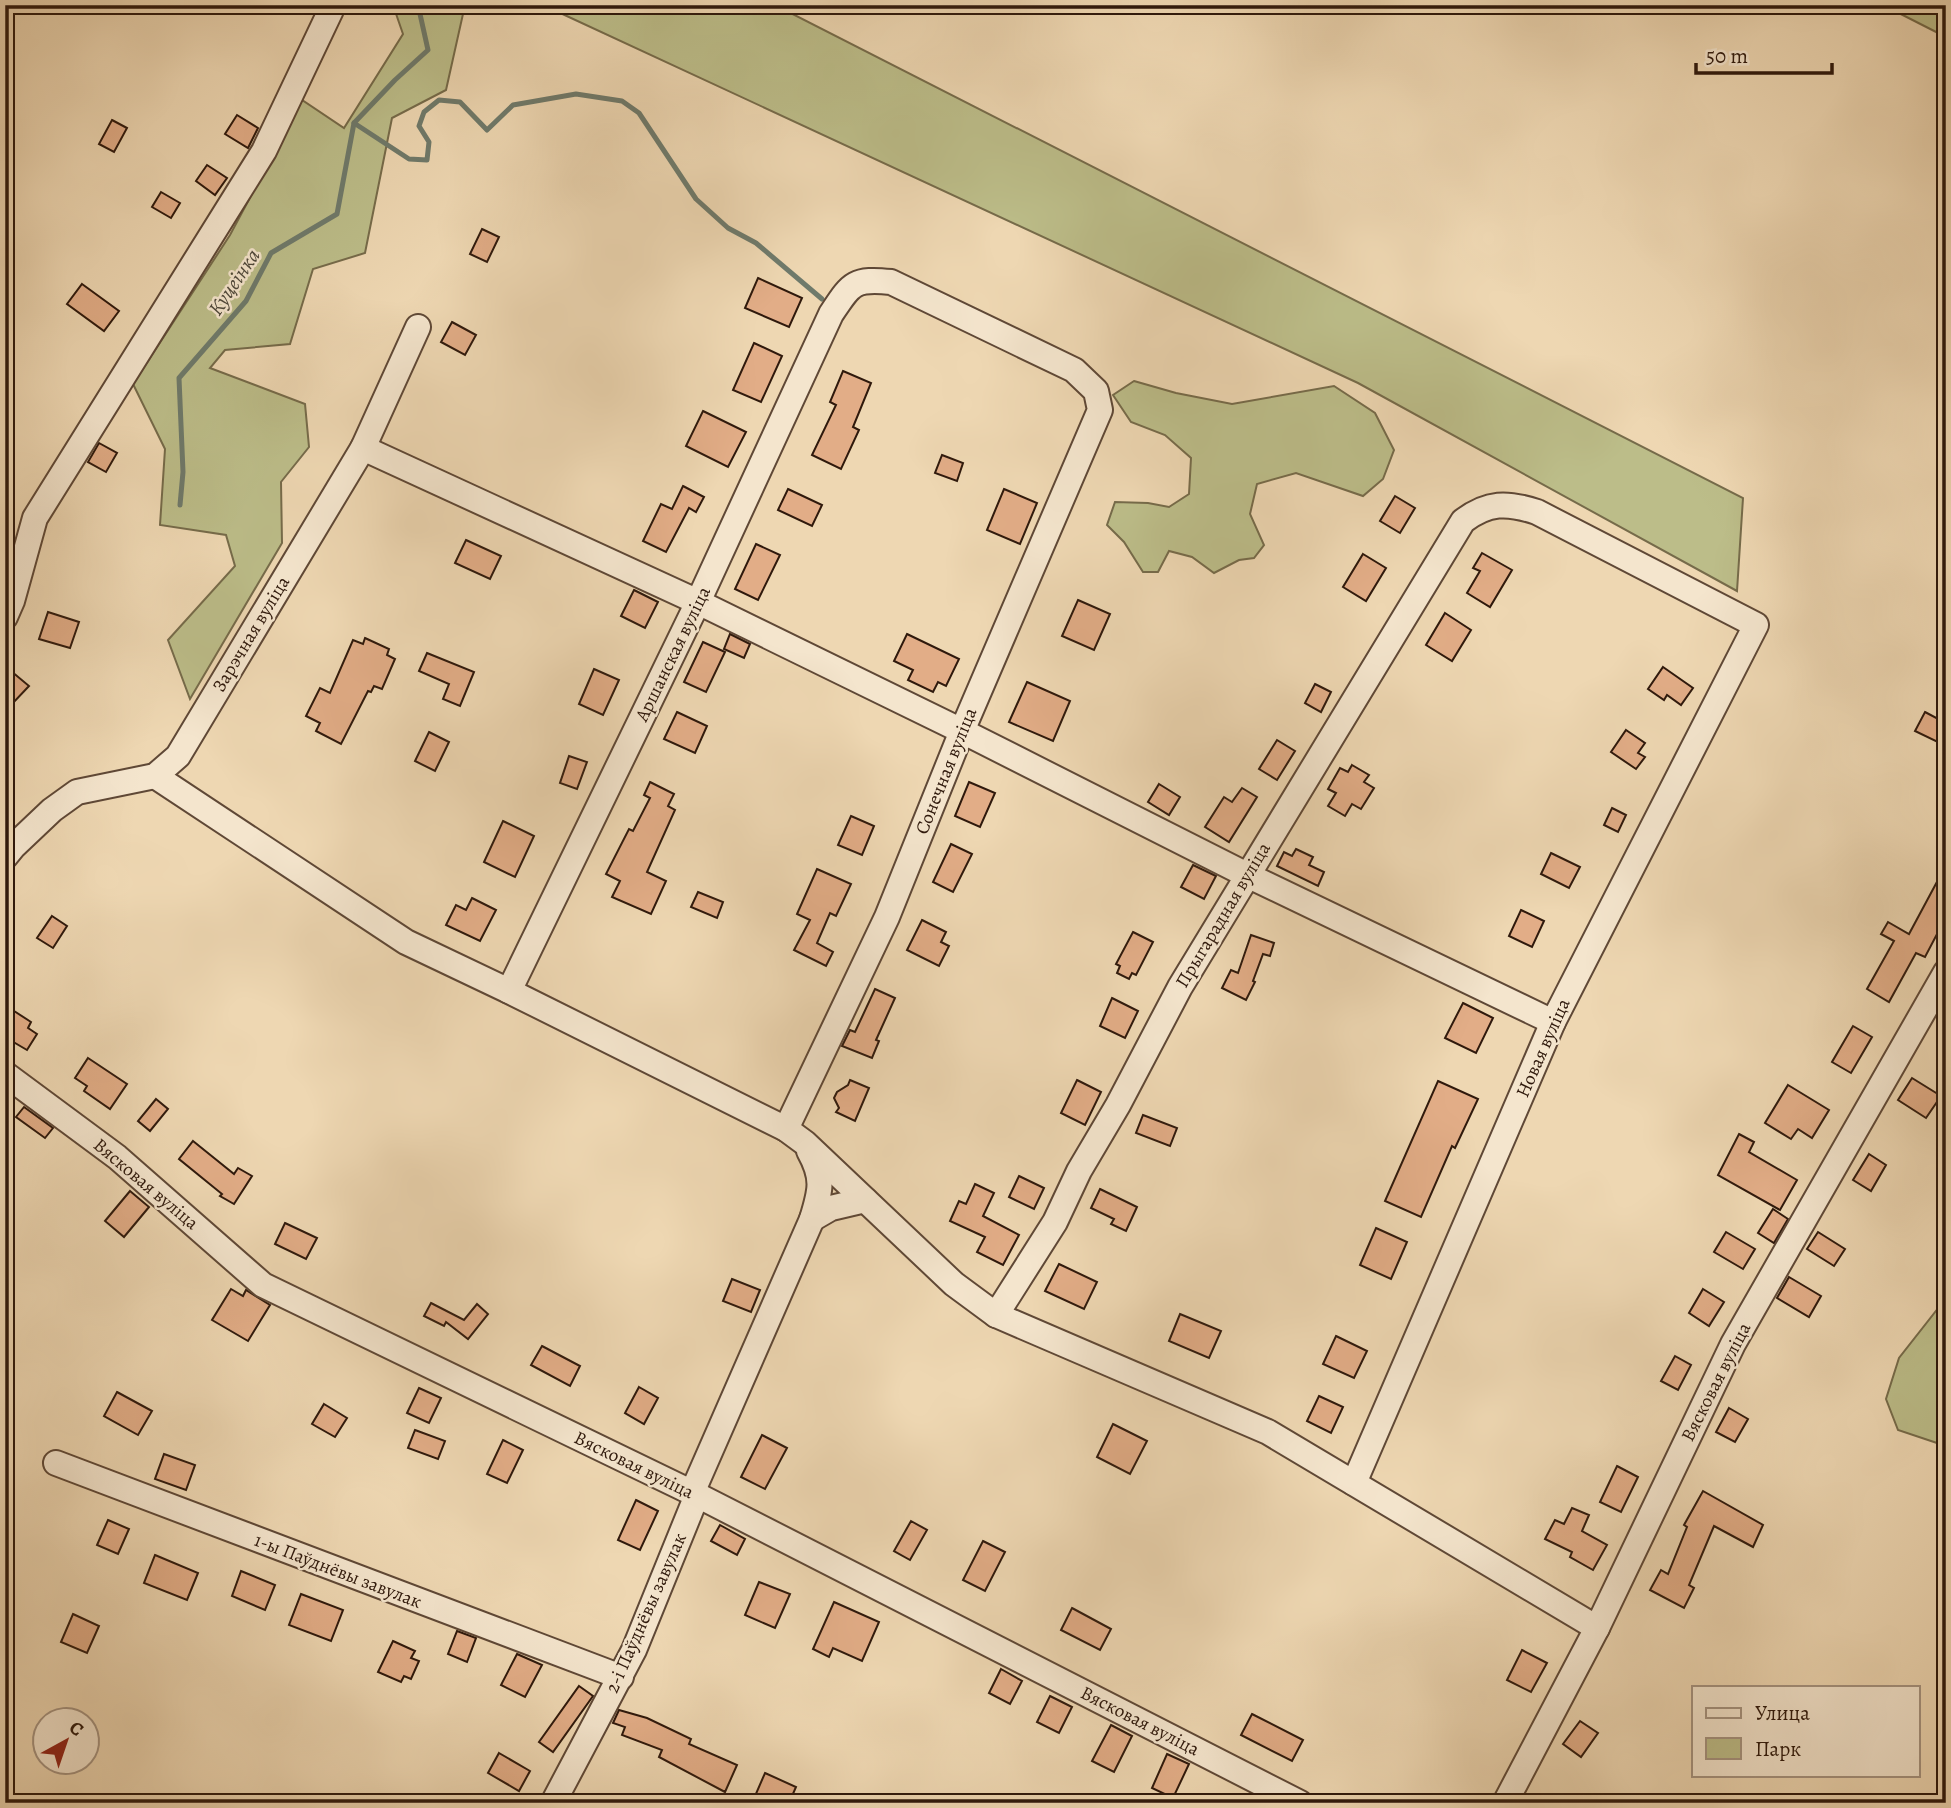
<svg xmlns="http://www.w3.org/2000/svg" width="1951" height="1808" font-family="Alegreya,serif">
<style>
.green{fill:#bcbd89;stroke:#766b4a;stroke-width:2}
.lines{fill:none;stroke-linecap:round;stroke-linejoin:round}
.stream{stroke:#6f7a6b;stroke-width:5}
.building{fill:#e2ad87;stroke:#2f190c;stroke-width:2}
.minor-casing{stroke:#5f4836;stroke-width:28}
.minor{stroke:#f4e5cd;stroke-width:24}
.labels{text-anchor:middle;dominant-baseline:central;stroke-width:5;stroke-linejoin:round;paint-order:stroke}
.street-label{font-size:19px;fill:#2f190c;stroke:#f4e5cd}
.water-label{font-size:21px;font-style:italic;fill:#4f493c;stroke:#f4e5cd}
</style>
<rect width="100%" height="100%" fill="#eed7b2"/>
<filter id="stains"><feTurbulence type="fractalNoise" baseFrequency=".00286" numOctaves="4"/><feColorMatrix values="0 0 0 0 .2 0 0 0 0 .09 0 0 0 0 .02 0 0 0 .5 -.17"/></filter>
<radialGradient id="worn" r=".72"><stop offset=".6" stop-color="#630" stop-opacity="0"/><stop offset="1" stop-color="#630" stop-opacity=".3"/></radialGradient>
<g class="green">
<path d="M 393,5 L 465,5 L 446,90 L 392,118 L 365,253 L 313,269 L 290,344 L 225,350 L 210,368 L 305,404 L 309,447 L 281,482 L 282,543 L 190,699 L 168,640 L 235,566 L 226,535 L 160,525 L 165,449 L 133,384 L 230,235 L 302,100 L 344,128 L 403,34 Z"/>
<path d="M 543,5 L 775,5 L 1743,498 L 1737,591 L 1358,383 Z"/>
<path d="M 1883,5 L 1946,5 L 1946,37 Z"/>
<path d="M 1134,381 L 1176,393 L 1232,404 L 1334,386 L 1375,413 L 1394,450 L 1383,479 L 1363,496 L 1296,473 L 1257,484 L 1250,514 L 1264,545 L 1254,558 L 1239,560 L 1214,573 L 1192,557 L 1169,551 L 1158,572 L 1143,572 L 1124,542 L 1107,525 L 1115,502 L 1148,503 L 1169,507 L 1189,494 L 1191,458 L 1165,435 L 1131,422 L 1113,395 Z"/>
<path d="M 1943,1302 L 1946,1302 L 1946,1446 L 1898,1430 L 1886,1399 L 1899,1358 Z"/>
</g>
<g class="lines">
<g class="stream">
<path d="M 354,123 L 409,159 L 427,160 L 429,142 L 419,126 L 424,112 L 439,100 L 460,102 L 487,130 L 513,105 L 576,94 L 622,101 L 639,113 L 696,199 L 728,228 L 756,243 L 822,299"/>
<path d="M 180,505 L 183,472 L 179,378 L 246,301 L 271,253 L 337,214 L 354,123 L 395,80 L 428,50 L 418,5"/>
</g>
</g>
<g class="building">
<path d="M 237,115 L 258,128 L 248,148 L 225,134 Z"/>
<path d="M 112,120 L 127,128 L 114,152 L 99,144 Z"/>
<path d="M 207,165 L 227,178 L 215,195 L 196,181 Z"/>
<path d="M 161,192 L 180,203 L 171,218 L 152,207 Z"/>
<path d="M 482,229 L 499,237 L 487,262 L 470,254 Z"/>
<path d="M 758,278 L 802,298 L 789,327 L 745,308 Z"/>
<path d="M 82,284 L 119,311 L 104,331 L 67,304 Z"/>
<path d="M 452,322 L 476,335 L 465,355 L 441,342 Z"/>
<path d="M 754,343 L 782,356 L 761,402 L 733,390 Z"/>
<path d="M 843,371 L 871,383 L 853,427 L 859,430 L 841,469 L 812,455 L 836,405 L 830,402 Z"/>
<path d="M 703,411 L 746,432 L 728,467 L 686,446 Z"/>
<path d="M 99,443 L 117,453 L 106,472 L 88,462 Z"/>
<path d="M 942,455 L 963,463 L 957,481 L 935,473 Z"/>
<path d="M 683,486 L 704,497 L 696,512 L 689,508 L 666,552 L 643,541 L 661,504 L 672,509 Z"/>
<path d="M 788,489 L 822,505 L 812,526 L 778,510 Z"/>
<path d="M 1004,489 L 1037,503 L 1020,544 L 987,530 Z"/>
<path d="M 1395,496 L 1415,508 L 1400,533 L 1380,521 Z"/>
<path d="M 466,540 L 501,556 L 490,579 L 455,563 Z"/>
<path d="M 756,544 L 780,555 L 758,600 L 735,589 Z"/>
<path d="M 1482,553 L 1512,570 L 1490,607 L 1467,593 L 1480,571 L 1473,568 Z"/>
<path d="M 1363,554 L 1386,568 L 1366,601 L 1343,587 Z"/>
<path d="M 634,590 L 658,602 L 645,628 L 621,616 Z"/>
<path d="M 1078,600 L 1110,614 L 1094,650 L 1062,636 Z"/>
<path d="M 48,612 L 79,622 L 70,648 L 39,639 Z"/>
<path d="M 1445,613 L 1471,630 L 1452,661 L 1426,645 Z"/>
<path d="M 730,634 L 750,644 L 744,658 L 724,649 Z"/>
<path d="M 907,634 L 959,659 L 946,686 L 938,682 L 933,692 L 908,680 L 913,670 L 894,661 Z"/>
<path d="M 365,638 L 389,649 L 387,655 L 395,659 L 382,689 L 374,686 L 371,692 L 368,691 L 341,744 L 316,731 L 320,723 L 306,716 L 320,688 L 330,693 L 353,640 L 363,644 Z"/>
<path d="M 703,642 L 725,652 L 706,692 L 684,682 Z"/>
<path d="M 427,653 L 474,672 L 460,706 L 443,699 L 449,684 L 419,671 Z"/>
<path d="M 5,666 L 29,686 L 13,703 L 5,697 Z"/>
<path d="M 1663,667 L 1693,688 L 1681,705 L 1667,695 L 1664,700 L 1648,689 Z"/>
<path d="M 594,669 L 619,680 L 603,715 L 579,704 Z"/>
<path d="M 1027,682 L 1070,701 L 1053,741 L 1009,722 Z"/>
<path d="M 1315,684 L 1331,692 L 1321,712 L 1305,703 Z"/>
<path d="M 677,712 L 707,726 L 695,753 L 664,739 Z"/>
<path d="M 1925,712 L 1946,723 L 1946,746 L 1915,731 Z"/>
<path d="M 1626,730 L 1645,743 L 1638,753 L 1645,757 L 1636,769 L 1611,752 Z"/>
<path d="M 429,732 L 449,742 L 435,771 L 415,761 Z"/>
<path d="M 1277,740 L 1295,751 L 1277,780 L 1259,769 Z"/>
<path d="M 569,756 L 587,762 L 577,789 L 560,783 Z"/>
<path d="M 1352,765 L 1369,775 L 1364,782 L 1374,788 L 1361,809 L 1352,804 L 1345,816 L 1328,806 L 1336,793 L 1328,789 L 1340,768 L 1348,772 Z"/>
<path d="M 650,782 L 674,794 L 668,806 L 675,810 L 647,872 L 666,881 L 651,914 L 612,897 L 620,881 L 606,874 L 629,829 L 633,831 L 650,798 L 644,795 Z"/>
<path d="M 969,782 L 995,793 L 980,827 L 955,816 Z"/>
<path d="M 1159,784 L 1180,797 L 1169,815 L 1148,802 Z"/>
<path d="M 1242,788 L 1257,797 L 1229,842 L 1205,827 L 1224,797 L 1232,802 Z"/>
<path d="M 1612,808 L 1626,815 L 1618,832 L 1604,825 Z"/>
<path d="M 851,816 L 874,826 L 862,855 L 838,845 Z"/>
<path d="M 503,821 L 534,836 L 515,877 L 484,862 Z"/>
<path d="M 951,844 L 972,854 L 953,892 L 933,882 Z"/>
<path d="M 1296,849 L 1313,857 L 1309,865 L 1324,872 L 1318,886 L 1277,866 L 1284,852 L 1292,856 Z"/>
<path d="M 1551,853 L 1580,867 L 1569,888 L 1541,874 Z"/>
<path d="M 1193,865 L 1216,876 L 1204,899 L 1181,887 Z"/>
<path d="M 1946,865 L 1946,917 L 1925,957 L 1916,953 L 1889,1002 L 1867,989 L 1894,941 L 1881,934 L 1888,922 L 1909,934 Z"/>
<path d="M 817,869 L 851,884 L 836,916 L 830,913 L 817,943 L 833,952 L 826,966 L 794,950 L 810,920 L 797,914 Z"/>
<path d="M 698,892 L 723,902 L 717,918 L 691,907 Z"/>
<path d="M 472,898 L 496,910 L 480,941 L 446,925 L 456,905 L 466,910 Z"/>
<path d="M 1521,910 L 1544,921 L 1532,947 L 1509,936 Z"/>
<path d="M 52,916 L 67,926 L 53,948 L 37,938 Z"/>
<path d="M 922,920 L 946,932 L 941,942 L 949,946 L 939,966 L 907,950 Z"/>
<path d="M 1133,932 L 1153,942 L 1136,975 L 1132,973 L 1129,979 L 1117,973 L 1120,966 L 1116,964 Z"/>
<path d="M 1251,935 L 1274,943 L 1270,956 L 1263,954 L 1253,981 L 1255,982 L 1246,1000 L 1222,988 L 1231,970 L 1238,973 Z"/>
<path d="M 875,989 L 895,998 L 876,1040 L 879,1041 L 872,1058 L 842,1046 L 850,1030 L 855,1032 Z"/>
<path d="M 1112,998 L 1138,1011 L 1125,1038 L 1100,1026 Z"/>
<path d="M 1463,1003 L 1493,1018 L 1476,1053 L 1445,1038 Z"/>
<path d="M 11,1009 L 31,1022 L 28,1028 L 37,1034 L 27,1050 L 10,1040 L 13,1036 L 5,1031 L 5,1018 Z"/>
<path d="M 1853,1026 L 1872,1037 L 1851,1073 L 1832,1062 Z"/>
<path d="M 88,1058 L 127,1084 L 110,1109 L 84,1091 L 87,1086 L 75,1078 Z"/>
<path d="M 1912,1078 L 1941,1096 L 1926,1118 L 1898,1100 Z"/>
<path d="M 850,1080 L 869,1088 L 855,1121 L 836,1112 L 839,1108 L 834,1098 L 837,1092 L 848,1085 Z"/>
<path d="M 1077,1080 L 1101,1092 L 1085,1125 L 1061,1113 Z"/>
<path d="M 1438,1081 L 1478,1099 L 1455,1148 L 1452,1146 L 1421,1217 L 1385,1201 Z"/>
<path d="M 1788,1085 L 1829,1110 L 1812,1138 L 1798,1129 L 1791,1139 L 1765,1123 Z"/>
<path d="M 156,1099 L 168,1109 L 150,1131 L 138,1121 Z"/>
<path d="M 24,1107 L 53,1128 L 45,1138 L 16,1117 Z"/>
<path d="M 1143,1115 L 1177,1128 L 1170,1146 L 1136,1133 Z"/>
<path d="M 1739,1134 L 1754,1142 L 1749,1152 L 1797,1180 L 1780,1210 L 1718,1175 Z"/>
<path d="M 193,1141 L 234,1174 L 238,1168 L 252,1176 L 234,1204 L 220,1196 L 222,1194 L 179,1159 Z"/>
<path d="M 1869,1154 L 1886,1165 L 1871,1191 L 1853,1180 Z"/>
<path d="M 1019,1176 L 1044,1188 L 1034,1209 L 1009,1197 Z"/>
<path d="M 975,1184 L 994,1193 L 983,1216 L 1019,1235 L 1003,1265 L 977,1252 L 985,1237 L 950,1221 L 959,1201 L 966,1204 Z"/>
<path d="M 1100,1189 L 1137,1207 L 1126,1231 L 1111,1224 L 1114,1219 L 1091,1208 Z"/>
<path d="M 130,1191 L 149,1207 L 124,1237 L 105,1221 Z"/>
<path d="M 1773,1209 L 1788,1219 L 1774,1243 L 1758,1233 Z"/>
<path d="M 285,1223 L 317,1238 L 306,1259 L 275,1244 Z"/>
<path d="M 1376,1228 L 1407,1242 L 1391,1279 L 1360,1265 Z"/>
<path d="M 1726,1232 L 1755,1249 L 1743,1269 L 1714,1252 Z"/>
<path d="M 1818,1232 L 1845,1249 L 1834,1266 L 1807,1249 Z"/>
<path d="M 1059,1264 L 1097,1282 L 1084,1309 L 1045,1291 Z"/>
<path d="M 1789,1277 L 1821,1296 L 1809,1317 L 1777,1298 Z"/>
<path d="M 732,1279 L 760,1290 L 751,1312 L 723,1301 Z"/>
<path d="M 231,1289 L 243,1296 L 246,1290 L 270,1305 L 248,1341 L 212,1320 Z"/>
<path d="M 1703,1289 L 1724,1302 L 1709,1326 L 1689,1313 Z"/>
<path d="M 431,1303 L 464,1320 L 477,1304 L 488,1314 L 468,1339 L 446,1322 L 444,1326 L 424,1316 Z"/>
<path d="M 1180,1314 L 1221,1331 L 1209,1358 L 1169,1341 Z"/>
<path d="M 1336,1336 L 1367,1351 L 1354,1378 L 1323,1364 Z"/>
<path d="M 542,1346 L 580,1366 L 570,1386 L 531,1365 Z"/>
<path d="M 1675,1356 L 1691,1365 L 1678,1390 L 1661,1381 Z"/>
<path d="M 639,1387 L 658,1398 L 644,1424 L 625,1413 Z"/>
<path d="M 419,1388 L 441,1398 L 429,1423 L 407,1413 Z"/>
<path d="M 117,1392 L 152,1411 L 138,1435 L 104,1416 Z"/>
<path d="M 1319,1396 L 1343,1407 L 1331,1433 L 1307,1421 Z"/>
<path d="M 324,1404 L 347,1418 L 335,1437 L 312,1424 Z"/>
<path d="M 1729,1408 L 1748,1419 L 1735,1442 L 1716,1432 Z"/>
<path d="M 1113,1424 L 1147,1441 L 1130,1474 L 1097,1457 Z"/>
<path d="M 415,1430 L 445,1441 L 438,1459 L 408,1448 Z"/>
<path d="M 762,1435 L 787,1448 L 765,1489 L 741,1477 Z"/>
<path d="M 503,1440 L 523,1450 L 507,1483 L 487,1474 Z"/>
<path d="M 164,1454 L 195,1465 L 186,1490 L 155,1479 Z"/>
<path d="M 1617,1466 L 1638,1477 L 1621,1512 L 1600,1502 Z"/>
<path d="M 1703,1491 L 1763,1525 L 1753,1547 L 1714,1526 L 1689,1585 L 1694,1588 L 1684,1608 L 1650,1590 L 1661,1570 L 1668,1574 L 1687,1527 L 1684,1525 Z"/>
<path d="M 636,1500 L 658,1511 L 640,1550 L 618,1540 Z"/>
<path d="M 1572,1508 L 1589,1515 L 1582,1531 L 1607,1545 L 1593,1570 L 1570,1557 L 1572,1552 L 1545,1539 L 1555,1520 L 1564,1524 Z"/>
<path d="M 108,1520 L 129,1529 L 118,1554 L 97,1545 Z"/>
<path d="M 911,1521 L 927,1530 L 910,1560 L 894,1551 Z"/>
<path d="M 720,1525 L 745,1539 L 737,1555 L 711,1541 Z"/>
<path d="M 983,1541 L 1005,1552 L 985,1591 L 963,1580 Z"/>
<path d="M 155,1555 L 198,1573 L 187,1600 L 144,1583 Z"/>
<path d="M 241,1571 L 275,1585 L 265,1610 L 232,1596 Z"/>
<path d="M 759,1582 L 790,1594 L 775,1628 L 745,1615 Z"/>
<path d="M 301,1594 L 343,1610 L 331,1641 L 289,1625 Z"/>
<path d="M 834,1602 L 879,1622 L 862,1661 L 833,1648 L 829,1657 L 813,1649 Z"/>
<path d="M 1072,1608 L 1111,1629 L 1100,1650 L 1061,1630 Z"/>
<path d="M 73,1614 L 99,1626 L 87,1653 L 61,1642 Z"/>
<path d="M 457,1631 L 476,1638 L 467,1662 L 448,1654 Z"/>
<path d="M 393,1641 L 415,1651 L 411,1658 L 419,1661 L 411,1679 L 404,1676 L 401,1682 L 378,1672 Z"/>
<path d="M 1522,1650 L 1547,1663 L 1531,1692 L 1507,1680 Z"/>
<path d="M 517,1654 L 542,1665 L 525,1697 L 501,1685 Z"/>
<path d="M 1001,1669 L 1022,1681 L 1010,1704 L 989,1693 Z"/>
<path d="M 579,1686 L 593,1696 L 553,1752 L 539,1742 Z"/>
<path d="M 1050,1696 L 1072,1707 L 1059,1733 L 1037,1722 Z"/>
<path d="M 619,1710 L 647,1718 L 691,1739 L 689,1744 L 737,1765 L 725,1792 L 659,1757 L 662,1750 L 622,1735 L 625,1727 L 613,1723 Z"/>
<path d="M 1252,1714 L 1303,1740 L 1292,1761 L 1241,1735 Z"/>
<path d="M 1580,1721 L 1598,1733 L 1581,1757 L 1563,1744 Z"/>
<path d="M 1111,1725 L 1132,1736 L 1114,1772 L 1092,1761 Z"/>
<path d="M 499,1753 L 530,1771 L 519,1791 L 488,1773 Z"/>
<path d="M 1167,1754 L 1189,1764 L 1173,1798 L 1152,1788 Z"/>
<path d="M 765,1773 L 796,1787 L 789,1803 L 752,1803 Z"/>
</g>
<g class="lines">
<g class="minor-casing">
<g id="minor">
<path d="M 363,448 L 698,602 L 962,731 L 1247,875 L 1553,1022"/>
<path d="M 5,617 L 12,601 L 35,518 L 264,151 L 331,10"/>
<path d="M 155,776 L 406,942 L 509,991 L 786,1129 L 805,1143 L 954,1284 L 996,1315 L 1268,1432 L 1597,1628"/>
<path d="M 5,857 L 14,846 L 52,810 L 77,792 L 155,776 L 178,756 L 363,448 L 418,327"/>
<path d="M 509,991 L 698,602 L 831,314 C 851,284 853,278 891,282 L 1074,370 L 1096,391 L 1100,410 L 962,731 L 887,917 L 786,1129"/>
<path d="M 5,1074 L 117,1157 L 263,1285 L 697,1495 L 1300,1803"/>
<path d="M 812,1219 L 831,1208 L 865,1200"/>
<path d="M 996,1315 L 1055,1222 L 1079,1171 L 1118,1105 L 1180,987 L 1463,521 C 1488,502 1507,502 1537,512 L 1756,625 L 1553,1022 L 1354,1483"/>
<path d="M 56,1463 L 621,1677"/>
<path d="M 692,1493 L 812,1219 C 821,1190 824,1178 809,1151"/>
<path d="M 553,1803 L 634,1650 L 697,1495"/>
<path d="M 1505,1803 L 1597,1628 L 1733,1344 L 1946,972"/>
</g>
</g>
<use href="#minor" class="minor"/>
</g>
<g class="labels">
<g class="street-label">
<text transform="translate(251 634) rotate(-59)">Зарэчная вуліца</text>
<text transform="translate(673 654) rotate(-64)">Аршанская вуліца</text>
<text transform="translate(946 771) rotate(-68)">Сонечная вуліца</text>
<text transform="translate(1223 915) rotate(-59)">Прыгарадная вуліца</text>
<text transform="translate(1543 1048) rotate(-66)">Новая вуліца</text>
<text transform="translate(146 1184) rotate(40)">Вясковая вуліца</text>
<text transform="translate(1716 1382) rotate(-63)">Вясковая вуліца</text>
<text transform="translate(634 1465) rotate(26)">Вясковая вуліца</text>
<text transform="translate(338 1571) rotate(21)">1-ы Паўднёвы завулак</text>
<text transform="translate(646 1613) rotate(-66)">2-і Паўднёвы завулак</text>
<text transform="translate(1140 1721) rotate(27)">Вясковая вуліца</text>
</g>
<g class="water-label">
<text transform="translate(234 282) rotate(-56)">Куцеінка</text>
</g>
</g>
<rect width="1951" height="1808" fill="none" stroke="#eed7b2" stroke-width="28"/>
<rect x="7" y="7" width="1937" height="1794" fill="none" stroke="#2f190c" stroke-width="3.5"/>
<rect x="14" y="14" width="1923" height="1780" fill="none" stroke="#2f190c" stroke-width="2"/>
<rect x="1692" y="1686" width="228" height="91" fill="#f4e5cd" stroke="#a59380" stroke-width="2"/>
<rect x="1706" y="1708" width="35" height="10" fill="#f4e5cd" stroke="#a59380" stroke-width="2"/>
<text x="1755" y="1720" font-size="21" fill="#2f190c">Улица</text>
<rect x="1706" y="1738" width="35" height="21" fill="#bcbd89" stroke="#a59380" stroke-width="2"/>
<text x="1755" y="1756" font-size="21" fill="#2f190c">Парк</text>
<g transform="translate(66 1741) rotate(40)"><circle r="33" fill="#f4e5cd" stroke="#a59380" stroke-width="2"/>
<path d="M0-5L12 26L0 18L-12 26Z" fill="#8f2418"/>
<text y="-10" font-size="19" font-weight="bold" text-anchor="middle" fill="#2f190c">С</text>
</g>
<path d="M1696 63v10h136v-10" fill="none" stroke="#2f190c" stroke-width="3.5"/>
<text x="1706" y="63" font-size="21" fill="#2f190c" stroke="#f4e5cd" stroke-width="5" paint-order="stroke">50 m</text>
<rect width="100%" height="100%" filter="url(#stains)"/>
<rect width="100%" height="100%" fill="url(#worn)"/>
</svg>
